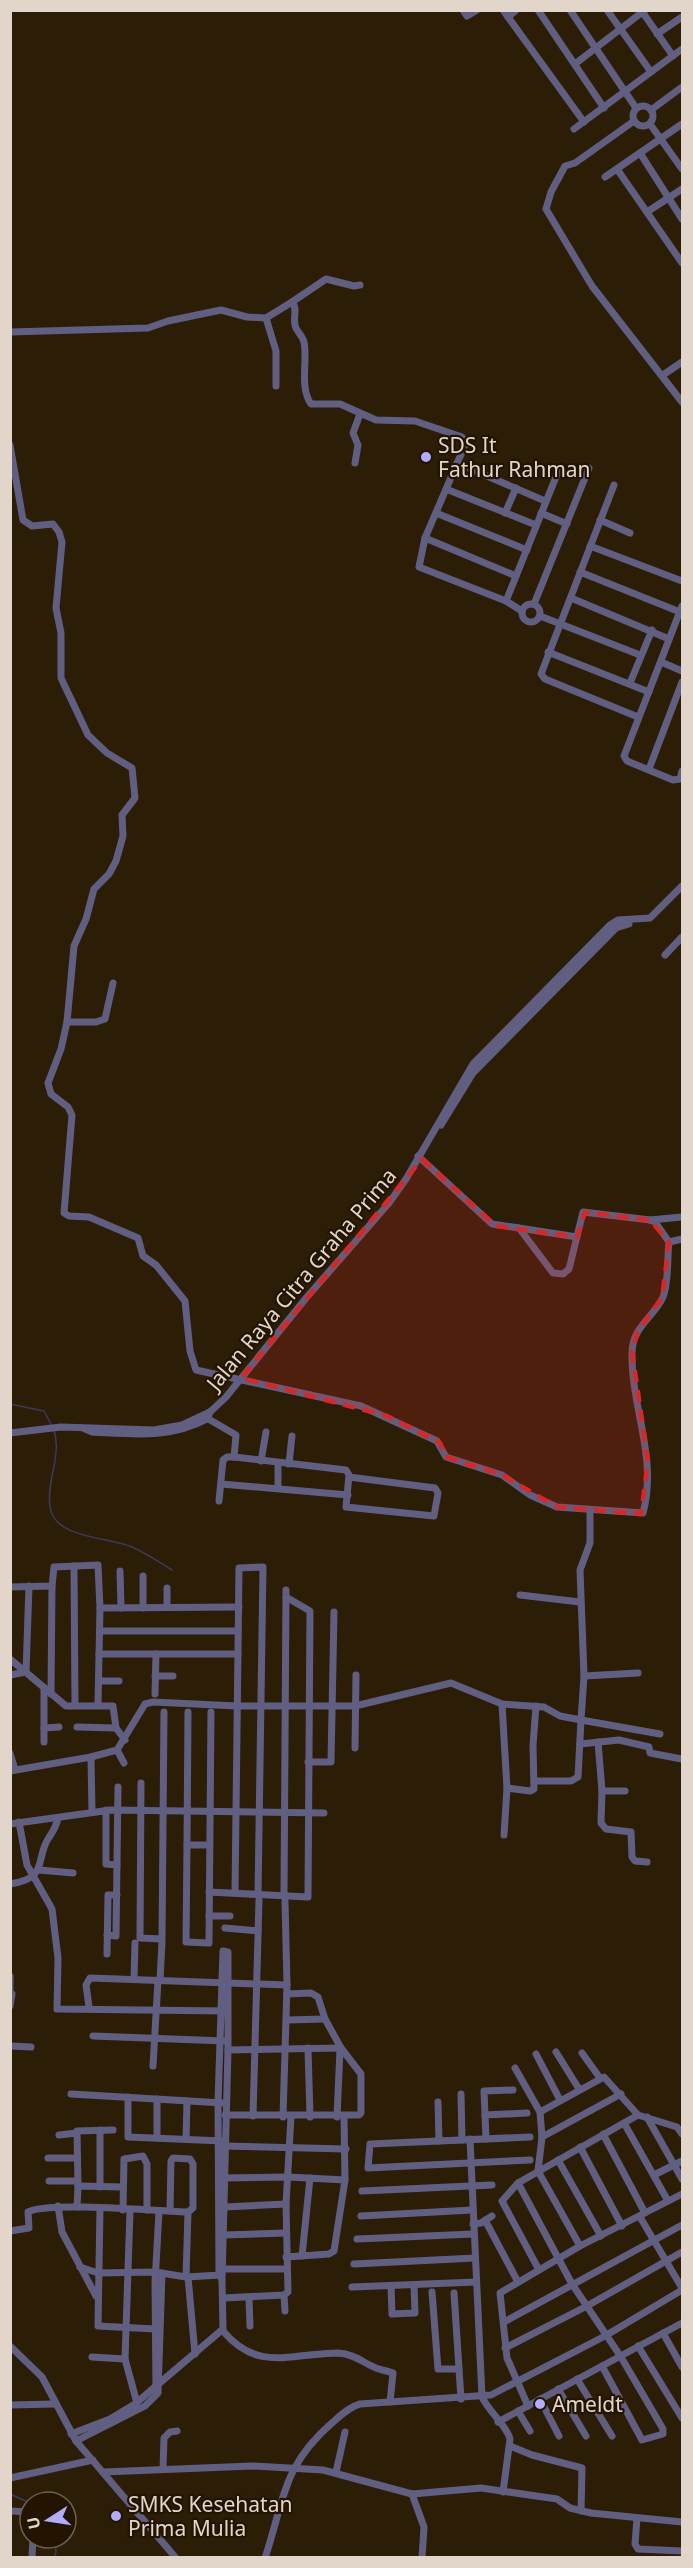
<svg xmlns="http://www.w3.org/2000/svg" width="693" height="2568" font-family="'Noto Sans',sans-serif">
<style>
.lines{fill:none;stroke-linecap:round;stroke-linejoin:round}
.stream{stroke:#3b395f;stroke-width:1.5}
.minor{stroke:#605f82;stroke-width:7}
.marked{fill:#d62828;fill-opacity:0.2;stroke:#d62828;stroke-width:4.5;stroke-dasharray:12 8;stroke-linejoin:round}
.poi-dot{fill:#b1adfa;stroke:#231401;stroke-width:2}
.labels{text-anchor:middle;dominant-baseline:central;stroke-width:4.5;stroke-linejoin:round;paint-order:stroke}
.poi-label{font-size:21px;fill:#e1d6c9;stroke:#231401;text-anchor:start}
.street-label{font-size:21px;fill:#e1d6c9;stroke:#231401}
</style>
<rect width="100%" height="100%" fill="#2c1d07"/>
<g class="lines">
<g class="stream">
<path d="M 10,1404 L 44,1411 L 52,1426"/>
<path d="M 54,1430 C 62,1457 46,1481 50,1507 C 54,1539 110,1537 132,1547 C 146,1553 159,1562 172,1570"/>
<path d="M 10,2494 L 30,2503"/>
<path d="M 54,2558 L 56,2552 L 55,2538"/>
</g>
<g class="minor">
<path d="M 463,10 L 467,16 L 477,10"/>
<path d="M 503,10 L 584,122"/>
<path d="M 538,10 L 604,108"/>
<path d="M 570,10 L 636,108"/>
<path d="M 607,10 L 651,72"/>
<path d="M 641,10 L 673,56"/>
<path d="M 508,17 L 516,10"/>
<path d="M 657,34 L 682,17"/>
<path d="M 575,64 L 645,10"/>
<circle cx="643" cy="116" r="10"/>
<path d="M 651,110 L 682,87"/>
<path d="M 634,121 L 575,163 L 565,166 L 551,192 L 546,209 L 592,286 L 682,402"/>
<path d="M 650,124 L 682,169"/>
<path d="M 574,129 L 682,49"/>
<path d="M 640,153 L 682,219"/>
<path d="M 617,169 L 682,263"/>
<path d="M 605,177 L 682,124"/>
<path d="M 647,212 L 682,189"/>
<path d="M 292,302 L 326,279 L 354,286 L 360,285"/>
<path d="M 266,318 L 276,351 L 276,386"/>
<path d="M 10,332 L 148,328 L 168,321 L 221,310 L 247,317 L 266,318 L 292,302 C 298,309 293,316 295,325 C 296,331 302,335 304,342 C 308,360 299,387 311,404 L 340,404 L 376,420 L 415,421 L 462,437 L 465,445 L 425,538 L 419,567 L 506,601 L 522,611"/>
<path d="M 663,375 L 682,362"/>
<path d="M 10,445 L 23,520 L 32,526 L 53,524 L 59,532 L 62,542 L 56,608 L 61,633 L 61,678 L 88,735 L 107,753 L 132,768 L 135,798 L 122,815 L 123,836 L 116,861 L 109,874 L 94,889 L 86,919 L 74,946 L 67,1022 L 61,1049 L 48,1083 L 51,1094 L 68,1107 L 72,1115 L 64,1213 L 69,1216 L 89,1217 L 138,1238 L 143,1256 L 156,1265 L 185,1301 L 190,1351 L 196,1370 L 361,1406 L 437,1441 L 446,1457 L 502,1475 L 530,1495 L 557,1507 L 643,1513 C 658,1458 631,1407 632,1353 C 632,1327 654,1317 663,1297 C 669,1283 667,1258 669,1242 L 655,1222 L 650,1220 L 583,1212 L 569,1269 L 563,1274 L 553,1273 L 519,1228 L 492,1224 L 418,1156"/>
<path d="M 355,463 L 358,445 L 353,433 L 360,414"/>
<path d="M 457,463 L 545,501"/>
<path d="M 614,485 L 541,674 L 545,679 L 638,717"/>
<path d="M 446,489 L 536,525"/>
<path d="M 436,513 L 527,550"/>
<path d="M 505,513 L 516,488"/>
<path d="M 541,513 L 567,524"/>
<path d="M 600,520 L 630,533"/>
<path d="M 425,538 L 516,576"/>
<path d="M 590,546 L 682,581"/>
<path d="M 580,572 L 680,612"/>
<path d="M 571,598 L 669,639"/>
<path d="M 506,601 L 560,467"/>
<circle cx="531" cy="613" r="9"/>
<path d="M 534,604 L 589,468"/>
<path d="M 682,606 L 624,756 L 627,761 L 673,780 L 680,779 L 682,771"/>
<path d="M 540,616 L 640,655"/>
<path d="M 548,652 L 649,692"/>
<path d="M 661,662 L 682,671"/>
<path d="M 630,683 L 652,630"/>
<path d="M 649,769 L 682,682"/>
<path d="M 665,955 L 682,937"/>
<path d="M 67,1022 L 96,1022 L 105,1019 L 113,983"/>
<path d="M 441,1125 L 473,1073 L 616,928 L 629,924"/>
<path d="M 650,1220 L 682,1217"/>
<path d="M 519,1228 L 577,1237"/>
<path d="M 669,1242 L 682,1239"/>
<path d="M 205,1417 L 236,1435 L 234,1457"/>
<path d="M 85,1429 L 92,1432 C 133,1434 170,1439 207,1419 L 210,1412"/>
<path d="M 10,1433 L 61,1427 L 154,1430 L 182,1425 L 210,1412 L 226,1397 L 307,1297 L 389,1203 L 406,1179 L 473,1064 L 610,925 L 618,920 L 650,918 L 682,886"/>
<path d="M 261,1461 L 266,1432"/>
<path d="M 289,1464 L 292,1436"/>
<path d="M 221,1484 L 348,1495"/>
<path d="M 278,1488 L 278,1463"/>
<path d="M 219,1501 L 223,1460 L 227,1457 L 234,1457 L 346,1470 L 349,1475 L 346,1507 L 434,1516 L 438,1493 L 435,1488 L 349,1477"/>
<path d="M 74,1566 L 75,1705"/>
<path d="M 120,1571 L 121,1608"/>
<path d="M 10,1587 L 52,1586 L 54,1567 L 98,1565 L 100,1608 L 98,1704"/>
<path d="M 167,1588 L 167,1607"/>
<path d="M 520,1595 L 580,1602"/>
<path d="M 100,1608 L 239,1607"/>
<path d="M 143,1608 L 143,1576"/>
<path d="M 100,1631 L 238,1631"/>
<path d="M 99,1654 L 238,1654"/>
<path d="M 10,1659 L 66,1706 L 113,1706 L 116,1728 L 125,1740"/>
<path d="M 10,1675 L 26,1672 L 29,1586"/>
<path d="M 155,1676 L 173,1676"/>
<path d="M 584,1676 L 638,1673"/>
<path d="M 99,1681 L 119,1681"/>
<path d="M 51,1694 L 52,1586"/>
<path d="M 155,1694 L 156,1654"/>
<path d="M 502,1704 L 507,1788 L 504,1835"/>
<path d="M 77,1727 L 116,1728"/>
<path d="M 44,1728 L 59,1727"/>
<path d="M 44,1742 L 44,1688"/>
<path d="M 598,1742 L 602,1791 L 601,1823 L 606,1829 L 631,1832 L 632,1857 L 635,1861 L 647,1862"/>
<path d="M 580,1744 L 619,1740 L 649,1747 L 650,1753 L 682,1759"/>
<path d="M 355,1748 L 356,1675"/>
<path d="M 117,1750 L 124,1763"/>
<path d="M 10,1753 L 15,1770"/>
<path d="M 91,1757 L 92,1812"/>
<path d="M 308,1762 L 331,1762 L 334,1612"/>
<path d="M 10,1771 L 91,1757 L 117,1750 L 145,1704 L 153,1702 L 237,1706 L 355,1706 L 451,1683 L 502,1704 L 544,1707 L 560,1716 L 581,1720 L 584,1676 L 580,1570 L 590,1543 L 590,1511"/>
<path d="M 534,1781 L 571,1781 L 578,1777 L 581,1720 L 660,1734"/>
<path d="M 141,1783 L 140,1938 L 162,1939 L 164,1712"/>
<path d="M 507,1788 L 530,1791 L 534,1789 L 533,1745 L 536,1706"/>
<path d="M 602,1791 L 625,1791"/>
<path d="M 106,1810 L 106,1864 L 117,1865"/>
<path d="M 19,1822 L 27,1865 L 52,1909 L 58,1958 L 57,2009 L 225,2011"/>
<path d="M 10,1824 L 111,1810 L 324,1813"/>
<path d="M 187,1845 L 188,1712"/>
<path d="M 210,1845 L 187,1845 L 186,1942 L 209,1943 L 211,1712"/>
<path d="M 39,1870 L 73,1873"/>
<path d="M 10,1884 C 49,1878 35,1860 48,1839 C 53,1831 56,1828 58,1818"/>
<path d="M 209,1892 L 308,1897 L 310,1611 L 286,1597"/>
<path d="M 235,1893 L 239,1568 L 263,1567 L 258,1895"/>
<path d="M 284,1896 L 286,1590"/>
<path d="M 209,1916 L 230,1916"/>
<path d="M 225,1928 L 258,1931"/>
<path d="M 107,1935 L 116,1936 L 118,1787"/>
<path d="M 107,1954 L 108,1895 L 117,1895"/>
<path d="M 10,1976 L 10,1997"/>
<path d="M 134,1979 L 135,1943"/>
<path d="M 160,1980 L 162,1942"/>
<path d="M 10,2006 L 12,1994"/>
<path d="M 89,2007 L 86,1985 L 90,1978 L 287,1985"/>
<path d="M 287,2020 L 325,2019"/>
<path d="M 93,2036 L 225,2041"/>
<path d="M 10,2046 L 31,2047"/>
<path d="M 308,2048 L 310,2117"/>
<path d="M 228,2050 L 341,2048"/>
<path d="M 556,2052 L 579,2089"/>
<path d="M 582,2053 L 600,2078"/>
<path d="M 536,2054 L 560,2100"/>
<path d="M 153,2066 L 158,1980"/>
<path d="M 515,2068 L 540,2112 L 542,2137 L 538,2171 L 580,2246"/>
<path d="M 71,2094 L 223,2103"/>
<path d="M 461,2094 L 462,2140"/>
<path d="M 128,2097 L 128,2137 L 223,2141"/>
<path d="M 438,2102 L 439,2141"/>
<path d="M 540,2112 L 604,2077 L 638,2115 L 677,2127 L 682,2134"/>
<path d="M 225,2115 L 359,2115 L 361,2113 L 361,2074 L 341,2048 L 325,2019 L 318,1997 L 311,1993 L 287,1994"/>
<path d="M 485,2115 L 527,2113"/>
<path d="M 253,2116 L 259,1900"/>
<path d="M 283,2117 L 287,1985 L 285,1901"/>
<path d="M 337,2117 L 340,2049"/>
<path d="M 647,2117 L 682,2179"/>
<path d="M 624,2123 L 668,2201"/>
<path d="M 603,2134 L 645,2213"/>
<path d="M 59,2135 L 77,2133"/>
<path d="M 542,2137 L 621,2094"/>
<path d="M 157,2138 L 157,2099"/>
<path d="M 186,2139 L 187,2101"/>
<path d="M 470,2139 L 482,2397 C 489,2412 507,2426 510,2439 L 503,2492"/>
<path d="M 486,2139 L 484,2091 L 513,2090"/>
<path d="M 222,2146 L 346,2149"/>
<path d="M 580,2147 L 622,2226"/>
<path d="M 48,2158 L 77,2158"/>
<path d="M 530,2160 L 368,2168 L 370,2144 L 530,2137"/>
<path d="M 558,2160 L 601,2236"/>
<path d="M 654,2175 L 682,2161"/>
<path d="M 225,2178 L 288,2177 L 345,2180"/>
<path d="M 49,2181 L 77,2181"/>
<path d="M 518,2183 L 572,2284 L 621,2357 L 663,2429 L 663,2434 L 642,2440 L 602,2366"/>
<path d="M 78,2186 L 77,2131 L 113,2130"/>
<path d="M 100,2187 L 100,2130"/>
<path d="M 362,2191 L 492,2185"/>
<path d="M 58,2206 L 62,2232 L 96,2296"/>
<path d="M 77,2207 L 78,2186 L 122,2187"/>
<path d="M 225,2207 L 286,2204"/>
<path d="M 100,2209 L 98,2326 L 155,2329"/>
<path d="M 123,2210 L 124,2159 L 143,2156 L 147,2164 L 147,2210"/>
<path d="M 130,2211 L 125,2359 L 137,2403"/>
<path d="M 170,2211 L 171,2161 L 173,2158 L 190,2159 L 193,2164 L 193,2208 L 188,2212 L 186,2277"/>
<path d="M 361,2216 L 472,2210"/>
<path d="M 640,2217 L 682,2288"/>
<path d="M 485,2220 L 518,2282"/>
<path d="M 473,2224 L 481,2223 L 492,2216"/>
<path d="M 10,2231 L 29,2228 L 28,2212 C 44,2201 161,2211 188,2212"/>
<path d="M 224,2235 L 286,2233"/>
<path d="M 357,2239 L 473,2234"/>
<path d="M 302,2256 L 310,2178"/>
<path d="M 286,2257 L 329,2254 L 334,2251 L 345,2180 L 344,2116"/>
<path d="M 354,2264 L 475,2258"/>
<path d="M 80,2267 L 98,2273 L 155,2272 L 186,2277 L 221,2275"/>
<path d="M 224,2269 L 286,2269"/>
<path d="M 539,2270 L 502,2201 L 518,2183 L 638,2115"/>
<path d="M 188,2277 L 195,2354"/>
<path d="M 391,2286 L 392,2314 L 415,2313 L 414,2285"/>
<path d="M 352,2287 L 476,2282"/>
<path d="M 432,2292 L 438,2369 L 459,2369"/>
<path d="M 454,2293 L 461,2399"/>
<path d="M 284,2295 L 285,2311"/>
<path d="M 223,2298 L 284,2295 L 288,2292 L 286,2204 L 291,2117"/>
<path d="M 249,2298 L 250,2326"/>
<path d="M 504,2322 L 682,2225"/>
<path d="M 223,2331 C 258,2373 292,2353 338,2353 C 354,2354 362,2362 376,2368 C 381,2370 388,2371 393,2373 L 390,2402"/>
<path d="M 663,2333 L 682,2367"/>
<path d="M 10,2346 L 42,2377 L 76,2441 L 176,2558"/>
<path d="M 638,2346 L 682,2418"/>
<path d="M 505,2348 L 587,2306 L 682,2252"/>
<path d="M 92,2357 L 125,2359"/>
<path d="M 577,2379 L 612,2436"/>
<path d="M 156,2388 L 155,2282 L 159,2212"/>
<path d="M 558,2389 L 586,2436"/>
<path d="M 540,2399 L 559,2436"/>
<path d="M 10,2405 L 54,2404"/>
<path d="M 528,2406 L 507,2358 L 500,2293 L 580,2246 L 682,2194"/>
<path d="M 518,2411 L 530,2431"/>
<path d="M 498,2422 L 682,2323"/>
<path d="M 71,2434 L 110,2419 L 135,2404 L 223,2329 L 222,2281 L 219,2271 L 218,2102 L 223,1951 L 228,1952 L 228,2050 L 222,2281"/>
<path d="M 76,2441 L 145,2406 L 158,2393 L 162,2273"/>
<path d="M 510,2446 L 532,2455 L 582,2468 L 581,2511"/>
<path d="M 163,2469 L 164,2438 L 170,2432 L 177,2431"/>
<path d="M 103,2472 L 252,2466 L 323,2470 L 412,2494 L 481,2488 L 557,2499 L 570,2508 L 591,2513 L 682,2522"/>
<path d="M 336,2472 L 345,2432"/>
<path d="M 10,2478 L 93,2460"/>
<path d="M 412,2494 L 424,2527 L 422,2558"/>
<path d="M 10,2511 L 30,2512"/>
<path d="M 637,2518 L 635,2544 L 638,2549 L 682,2551"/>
<path d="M 32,2558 L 33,2538"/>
<path d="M 265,2558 C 285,2498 282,2466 333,2422 C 341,2415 349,2407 360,2404 L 491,2395 L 605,2336 L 682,2290"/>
</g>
</g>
<path class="marked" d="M 422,1159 L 496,1226 L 577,1237 L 585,1212 L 650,1220 L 669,1242 L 662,1298 L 638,1331 L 632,1351 L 648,1461 L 641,1514 L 557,1507 L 502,1475 L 446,1457 L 440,1443 L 387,1416 L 241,1378 Z"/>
<g class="poi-dot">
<circle cx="426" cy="457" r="6"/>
<circle cx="540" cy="2404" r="6"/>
<circle cx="116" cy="2516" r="6"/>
</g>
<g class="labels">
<g class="poi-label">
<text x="438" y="445">SDS It<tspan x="438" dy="24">Fathur Rahman</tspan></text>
<text x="552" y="2404">Ameldt</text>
<text x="128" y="2504">SMKS Kesehatan<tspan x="128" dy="24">Prima Mulia</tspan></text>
</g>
<g class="street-label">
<text transform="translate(301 1279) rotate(-50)">Jalan Raya Citra Graha Prima</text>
</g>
</g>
<rect width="693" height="2568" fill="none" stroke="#e1d6c9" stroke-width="24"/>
<g transform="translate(48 2520) rotate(258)"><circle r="28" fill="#231401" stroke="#6f6251" stroke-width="1.5"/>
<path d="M0-4.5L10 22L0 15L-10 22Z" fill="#b1adfa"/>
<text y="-9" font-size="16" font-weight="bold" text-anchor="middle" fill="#e1d6c9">U</text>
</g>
</svg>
